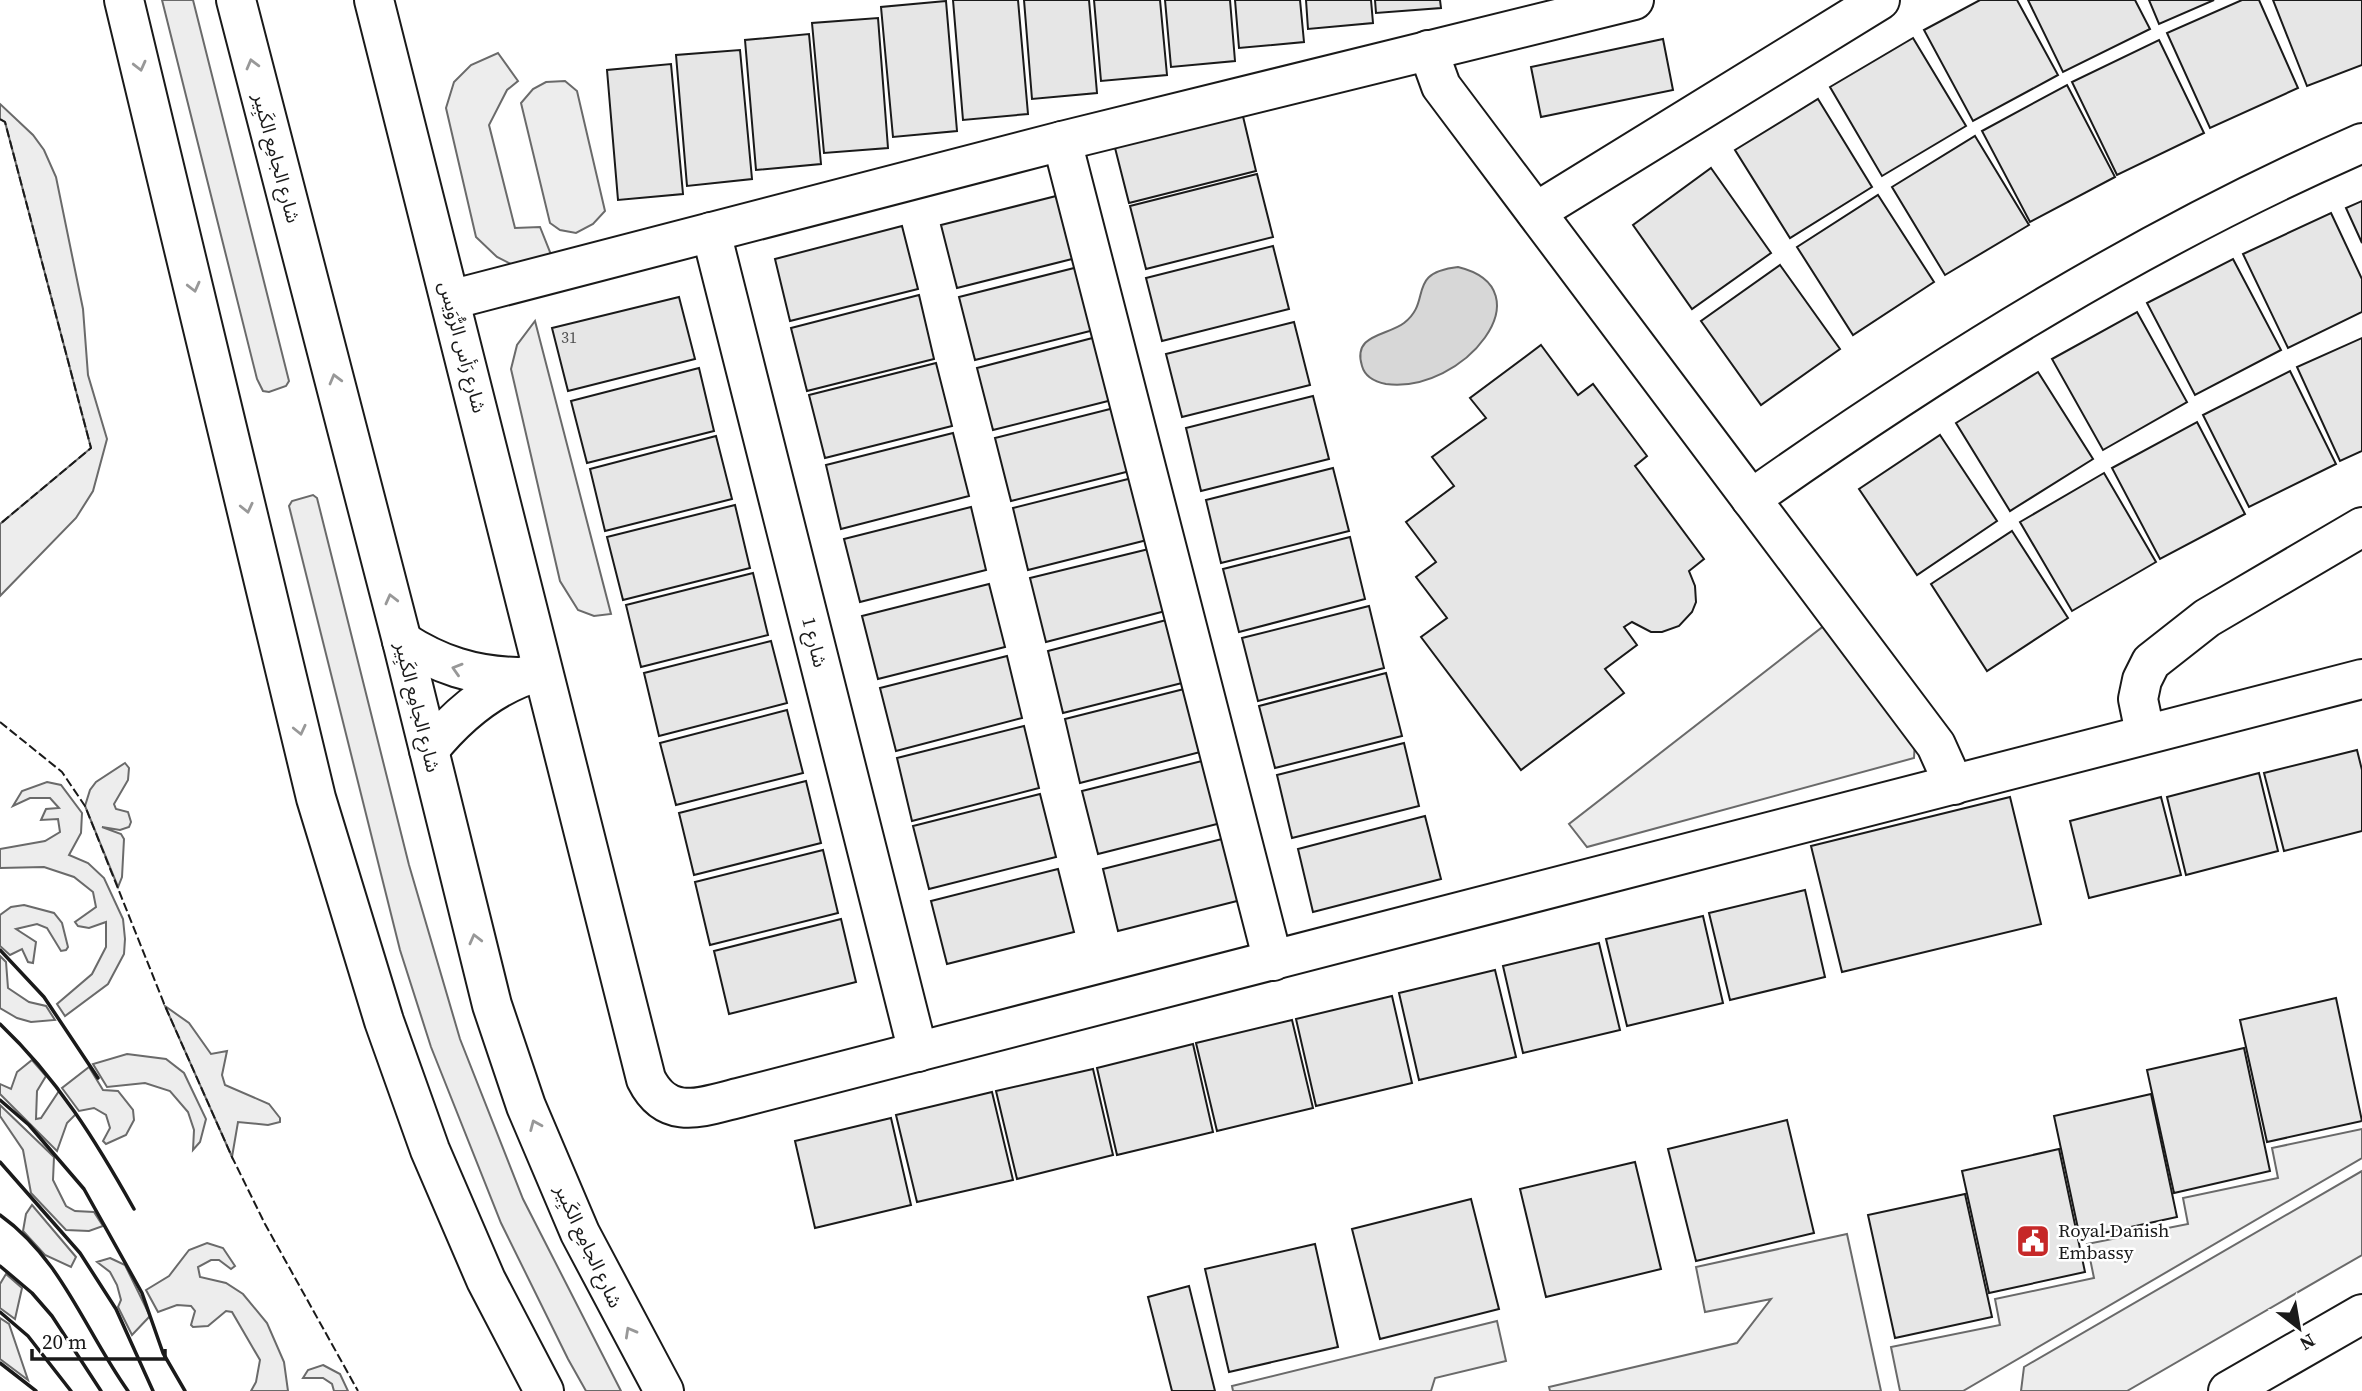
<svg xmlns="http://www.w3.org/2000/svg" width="2362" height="1391" font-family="'Source Serif 4','Noto Sans Arabic',serif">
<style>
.built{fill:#ededed;stroke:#6a6a6a;stroke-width:2}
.water{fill:#d7d7d7;stroke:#6a6a6a;stroke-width:2}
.building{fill:#e6e6e6;stroke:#1a1a1a;stroke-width:2}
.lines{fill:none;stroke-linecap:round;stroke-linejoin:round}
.minor-casing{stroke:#1a1a1a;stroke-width:42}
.major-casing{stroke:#1a1a1a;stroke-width:42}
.minor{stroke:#fff;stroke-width:38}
.major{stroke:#fff;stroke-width:38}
.fence{stroke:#1a1a1a;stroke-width:2;stroke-dasharray:9 3.5;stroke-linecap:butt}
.wall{stroke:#1a1a1a;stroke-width:3.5}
.oneway{stroke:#989898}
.labels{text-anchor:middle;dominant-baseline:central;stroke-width:5;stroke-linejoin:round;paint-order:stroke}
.number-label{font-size:16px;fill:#4d4d4d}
.street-label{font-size:19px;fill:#1a1a1a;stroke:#fff}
.poi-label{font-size:19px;fill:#1a1a1a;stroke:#fff;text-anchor:start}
</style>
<rect width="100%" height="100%" fill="#fff"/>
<g class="built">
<path d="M 162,0 L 193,0 L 289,381 L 286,386 L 269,392 L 263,391 L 257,379 Z"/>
<path d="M 498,53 L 518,81 L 507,90 L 489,125 L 515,228 L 540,227 L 552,257 L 515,266 L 497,257 L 476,237 L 446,108 L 454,82 L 471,65 Z"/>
<path d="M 565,81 L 577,91 L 605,211 L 593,224 L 576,233 L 560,230 L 550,223 L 521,103 L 533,89 L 546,82 Z"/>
<path d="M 0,104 L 33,135 L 44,150 L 56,177 L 83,309 L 88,375 L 107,439 L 93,491 L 76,518 L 0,596 L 0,524 L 91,448 L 5,122 L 0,119 Z"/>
<path d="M 535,321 L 611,614 L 594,616 L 578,610 L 560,581 L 511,369 L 517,345 Z"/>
<path d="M 313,495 L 317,498 L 409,865 L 460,1039 L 523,1199 L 621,1391 L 586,1391 L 568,1359 L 501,1223 L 431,1047 L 400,950 L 289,506 L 292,501 Z"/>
<path d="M 1825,625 L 1915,740 L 1914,758 L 1587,847 L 1569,824 Z"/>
<path d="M 125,763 L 129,768 L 128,780 L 114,804 L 116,809 L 128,812 L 131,822 L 129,827 L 120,830 L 102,827 L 121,834 L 124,839 L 122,877 L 118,887 L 85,806 L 90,790 L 96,782 Z"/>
<path d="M 47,782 L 61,785 L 82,813 L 81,833 L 69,855 L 88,863 L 104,878 L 123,919 L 125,939 L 124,954 L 108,984 L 65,1016 L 57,1004 L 92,974 L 106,947 L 106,922 L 89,928 L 78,926 L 75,922 L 96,907 L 93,892 L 74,877 L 44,867 L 0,868 L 0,849 L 45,841 L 60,832 L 58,819 L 41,820 L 46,809 L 59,808 L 50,798 L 30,798 L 13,806 L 22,791 Z"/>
<path d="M 24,905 L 54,913 L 62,923 L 68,947 L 66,950 L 61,951 L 47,928 L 37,924 L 16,929 L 36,942 L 33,963 L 28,962 L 22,949 L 10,955 L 0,946 L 0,915 L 11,907 Z"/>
<path d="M 0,956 L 6,962 L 8,988 L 29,1002 L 46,1006 L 55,1020 L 31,1022 L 17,1018 L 0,1008 Z"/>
<path d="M 165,1006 L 189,1023 L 211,1054 L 227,1051 L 222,1075 L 225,1085 L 269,1104 L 280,1118 L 280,1122 L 268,1125 L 238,1122 L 232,1157 Z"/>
<path d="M 127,1054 L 166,1059 L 184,1073 L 206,1119 L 200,1142 L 193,1150 L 194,1130 L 188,1112 L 170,1091 L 145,1083 L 107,1087 L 93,1064 Z"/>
<path d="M 32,1060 L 46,1076 L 37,1091 L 36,1119 L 41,1118 L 59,1091 L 76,1114 L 67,1123 L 57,1151 L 0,1094 L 0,1084 L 11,1089 L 17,1072 Z"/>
<path d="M 89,1067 L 103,1090 L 118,1091 L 133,1110 L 134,1120 L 126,1135 L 106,1144 L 103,1141 L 110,1128 L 106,1115 L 94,1108 L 79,1111 L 62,1088 Z"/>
<path d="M 0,1105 L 54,1157 L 53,1180 L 66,1206 L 75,1211 L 94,1212 L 103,1226 L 89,1231 L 66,1230 L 31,1193 L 23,1150 L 0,1116 Z"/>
<path d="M 2362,1129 L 2362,1158 L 1963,1391 L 1900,1391 L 1891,1347 L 2000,1325 L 1995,1299 L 2094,1278 L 2087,1244 L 2188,1224 L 2183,1198 L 2278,1178 L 2272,1148 Z"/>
<path d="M 2362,1171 L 2362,1255 L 2127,1391 L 2021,1391 L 2024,1367 Z"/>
<path d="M 32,1205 L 76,1257 L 71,1267 L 45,1255 L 23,1231 L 26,1214 Z"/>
<path d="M 1847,1234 L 1881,1391 L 1550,1391 L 1549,1387 L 1737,1343 L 1771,1299 L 1705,1312 L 1696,1267 Z"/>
<path d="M 207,1243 L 223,1248 L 235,1266 L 231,1269 L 219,1260 L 211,1260 L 198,1267 L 200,1277 L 226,1283 L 243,1294 L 267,1323 L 284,1362 L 288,1391 L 251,1391 L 256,1382 L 260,1360 L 232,1312 L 226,1311 L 208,1326 L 193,1327 L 191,1325 L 195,1311 L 191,1306 L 177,1305 L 158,1312 L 146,1290 L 169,1276 L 189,1250 Z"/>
<path d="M 110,1258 L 125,1265 L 150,1316 L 132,1335 L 118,1307 L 121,1300 L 117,1285 L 110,1272 L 97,1262 Z"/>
<path d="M 6,1274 L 22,1288 L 15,1319 L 0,1308 L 0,1284 Z"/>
<path d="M 0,1318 L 9,1324 L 28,1380 L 0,1359 Z"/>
<path d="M 1497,1321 L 1506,1361 L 1435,1378 L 1431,1391 L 1233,1391 L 1232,1386 Z"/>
<path d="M 323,1365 L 340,1374 L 348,1391 L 334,1391 L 332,1384 L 323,1378 L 303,1378 L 308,1370 Z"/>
</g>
<path class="water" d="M 1458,267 C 1548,289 1464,394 1386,384 C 1376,382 1365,377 1362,366 C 1352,334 1387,336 1404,323 C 1433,301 1405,273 1458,267 Z"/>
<g class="building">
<path d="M 953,0 L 1018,0 L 1028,114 L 963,120 Z"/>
<path d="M 1024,0 L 1089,0 L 1097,93 L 1032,99 Z"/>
<path d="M 1094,0 L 1160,0 L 1167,75 L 1101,81 Z"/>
<path d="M 1165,0 L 1230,0 L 1235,61 L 1171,67 Z"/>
<path d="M 1235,0 L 1300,0 L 1304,42 L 1239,48 Z"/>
<path d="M 1306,0 L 1371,0 L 1373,23 L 1308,29 Z"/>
<path d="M 1375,0 L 1440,0 L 1441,8 L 1376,13 Z"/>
<path d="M 1980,0 L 2017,0 L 2058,75 L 1973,121 L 1924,30 Z"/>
<path d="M 2028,0 L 2135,0 L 2150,29 L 2063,72 Z"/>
<path d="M 2149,0 L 2214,0 L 2159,24 Z"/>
<path d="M 2242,0 L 2259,0 L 2298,88 L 2210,128 L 2167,33 Z"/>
<path d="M 2273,0 L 2362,0 L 2362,65 L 2307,86 Z"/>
<path d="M 946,1 L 957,131 L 893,137 L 881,7 Z"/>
<path d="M 878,18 L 888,148 L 824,153 L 812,23 Z"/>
<path d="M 809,34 L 821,164 L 756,170 L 745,40 Z"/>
<path d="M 1913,38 L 1966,126 L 1882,176 L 1830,87 Z"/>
<path d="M 1663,39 L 1673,90 L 1541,117 L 1531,67 Z"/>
<path d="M 2159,40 L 2204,133 L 2117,175 L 2072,82 Z"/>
<path d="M 740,50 L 752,179 L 687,186 L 676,55 Z"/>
<path d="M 671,64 L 683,194 L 618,200 L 607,70 Z"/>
<path d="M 2067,85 L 2115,177 L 2030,222 L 1982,131 Z"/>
<path d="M 1818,99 L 1872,187 L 1790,238 L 1735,150 Z"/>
<path d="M 1241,108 L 1256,171 L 1129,203 L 1113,140 Z"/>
<path d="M 1975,136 L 2029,225 L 1945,275 L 1892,187 Z"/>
<path d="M 1711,168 L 1771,253 L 1692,309 L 1633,225 Z"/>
<path d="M 1257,174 L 1273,237 L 1146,269 L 1130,206 Z"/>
<path d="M 1068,193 L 1084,256 L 957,288 L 941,225 Z"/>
<path d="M 1878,195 L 1934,282 L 1853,335 L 1797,247 Z"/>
<path d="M 2362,201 L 2362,243 L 2346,208 Z"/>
<path d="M 2331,213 L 2362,279 L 2362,312 L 2288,348 L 2243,254 Z"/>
<path d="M 902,226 L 918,289 L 790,321 L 775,259 Z"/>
<path d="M 1273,246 L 1289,309 L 1162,341 L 1146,278 Z"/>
<path d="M 2233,259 L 2281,350 L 2195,395 L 2147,303 Z"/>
<path d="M 1086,265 L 1102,328 L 975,360 L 959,297 Z"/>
<path d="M 1780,265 L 1840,349 L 1761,405 L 1701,321 Z"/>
<path d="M 919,295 L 934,359 L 807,391 L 791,328 Z"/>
<path d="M 679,297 L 695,359 L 568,391 L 552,328 Z"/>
<path d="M 2137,312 L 2187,402 L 2103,450 L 2052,359 Z"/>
<path d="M 1294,322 L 1310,385 L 1182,417 L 1166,354 Z"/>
<path d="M 1104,335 L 1120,398 L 993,430 L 977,368 Z"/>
<path d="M 2362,338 L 2362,451 L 2340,461 L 2297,367 Z"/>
<path d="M 1541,345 L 1578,395 L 1593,384 L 1647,456 L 1635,466 L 1704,559 L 1689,571 L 1695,586 L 1696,602 L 1692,612 L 1679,626 L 1662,632 L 1651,632 L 1632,622 L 1624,627 L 1637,645 L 1605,669 L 1624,693 L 1521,770 L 1421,637 L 1447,618 L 1416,577 L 1436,562 L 1406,522 L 1454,486 L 1432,457 L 1486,418 L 1470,398 Z"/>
<path d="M 936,363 L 952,426 L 825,458 L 809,395 Z"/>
<path d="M 699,368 L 714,431 L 587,463 L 571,401 Z"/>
<path d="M 2290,371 L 2336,464 L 2249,507 L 2203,415 Z"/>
<path d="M 2038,372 L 2093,459 L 2010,511 L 1956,423 Z"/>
<path d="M 1313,396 L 1329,459 L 1201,491 L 1186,428 Z"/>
<path d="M 1122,406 L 1138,469 L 1011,501 L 995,438 Z"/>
<path d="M 2197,422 L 2245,514 L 2160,559 L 2112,468 Z"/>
<path d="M 953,433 L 969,496 L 841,529 L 826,465 Z"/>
<path d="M 1940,435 L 1997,521 L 1917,575 L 1859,489 Z"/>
<path d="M 716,436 L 732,499 L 605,531 L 590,469 Z"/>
<path d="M 1333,468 L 1349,531 L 1221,563 L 1206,500 Z"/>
<path d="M 2104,473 L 2156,562 L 2072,611 L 2020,522 Z"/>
<path d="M 1140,476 L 1155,538 L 1028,570 L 1013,508 Z"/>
<path d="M 735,505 L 750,568 L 623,600 L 607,537 Z"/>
<path d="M 971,507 L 986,570 L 860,602 L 844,539 Z"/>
<path d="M 2012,531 L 2068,618 L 1987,671 L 1931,584 Z"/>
<path d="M 1350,537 L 1365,599 L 1239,632 L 1223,569 Z"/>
<path d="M 1157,547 L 1173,609 L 1046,642 L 1030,578 Z"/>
<path d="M 753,573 L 768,635 L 641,667 L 626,605 Z"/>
<path d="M 989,584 L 1005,647 L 878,679 L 862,616 Z"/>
<path d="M 1369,606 L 1384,668 L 1258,701 L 1242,638 Z"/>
<path d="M 1174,618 L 1190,681 L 1063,713 L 1048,651 Z"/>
<path d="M 771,641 L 787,703 L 659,736 L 644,673 Z"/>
<path d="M 1007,656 L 1022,718 L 896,751 L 880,688 Z"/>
<path d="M 1386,673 L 1402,736 L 1275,768 L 1259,706 Z"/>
<path d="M 1192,687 L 1208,750 L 1080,783 L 1065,719 Z"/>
<path d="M 787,710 L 803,773 L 676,805 L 660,743 Z"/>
<path d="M 1024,726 L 1039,788 L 912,821 L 897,758 Z"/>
<path d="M 1404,743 L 1419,806 L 1292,838 L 1277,775 Z"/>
<path d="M 2357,750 L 2362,770 L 2362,831 L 2284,851 L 2264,773 Z"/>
<path d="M 1210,759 L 1225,822 L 1098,854 L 1082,791 Z"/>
<path d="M 2259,773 L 2278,851 L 2186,875 L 2167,797 Z"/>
<path d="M 806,781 L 821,843 L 694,875 L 679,813 Z"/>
<path d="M 1040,794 L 1056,857 L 929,889 L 913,826 Z"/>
<path d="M 2010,797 L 2041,924 L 1842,972 L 1811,846 Z"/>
<path d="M 2161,797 L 2181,875 L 2089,898 L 2070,821 Z"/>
<path d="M 1425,816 L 1441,879 L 1313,912 L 1298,849 Z"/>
<path d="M 1230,837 L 1245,899 L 1118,931 L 1103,869 Z"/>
<path d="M 823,850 L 838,913 L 710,945 L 695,882 Z"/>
<path d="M 1058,869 L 1074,932 L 947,964 L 931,901 Z"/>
<path d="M 1805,890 L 1825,977 L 1730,1000 L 1709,913 Z"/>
<path d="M 1703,916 L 1723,1003 L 1627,1026 L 1606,939 Z"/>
<path d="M 841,919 L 856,982 L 729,1014 L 714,951 Z"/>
<path d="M 1599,943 L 1620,1030 L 1523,1053 L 1503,966 Z"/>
<path d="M 1495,970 L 1516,1057 L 1419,1080 L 1399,993 Z"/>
<path d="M 1392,996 L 1412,1083 L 1316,1106 L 1296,1019 Z"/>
<path d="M 2336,998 L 2362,1121 L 2267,1142 L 2240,1020 Z"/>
<path d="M 1292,1020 L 1313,1108 L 1217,1131 L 1196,1043 Z"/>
<path d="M 1193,1044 L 1213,1132 L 1117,1155 L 1097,1068 Z"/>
<path d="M 2244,1048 L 2270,1171 L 2174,1193 L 2147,1070 Z"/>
<path d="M 1093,1069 L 1113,1155 L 1017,1179 L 996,1091 Z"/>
<path d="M 992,1092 L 1013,1180 L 917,1202 L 896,1115 Z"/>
<path d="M 2151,1094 L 2177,1217 L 2080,1238 L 2054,1116 Z"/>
<path d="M 891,1118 L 911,1205 L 815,1228 L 795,1141 Z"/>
<path d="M 1787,1120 L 1814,1233 L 1696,1261 L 1668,1149 Z"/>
<path d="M 2059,1149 L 2085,1272 L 1989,1293 L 1962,1171 Z"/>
<path d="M 1635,1162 L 1661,1269 L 1546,1297 L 1520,1189 Z"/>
<path d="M 1965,1194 L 1992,1317 L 1895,1338 L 1868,1215 Z"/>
<path d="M 1471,1199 L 1499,1309 L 1380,1339 L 1352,1229 Z"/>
<path d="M 1315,1244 L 1338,1347 L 1229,1372 L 1205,1269 Z"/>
<path d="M 1189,1286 L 1215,1391 L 1172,1391 L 1148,1297 Z"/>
</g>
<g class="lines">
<g class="minor-casing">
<g id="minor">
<path d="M 374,0 L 646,1079 C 668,1123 704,1106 742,1097 L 2362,679"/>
<path d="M 1428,50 L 1441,86 L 1936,745 L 1954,785"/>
<path d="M 1062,141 L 1273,961"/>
<path d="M 1536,212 L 1880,0"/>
<path d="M 711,232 L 918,1052"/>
<path d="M 450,300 L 1062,141 L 1634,0"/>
<path d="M 1751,499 C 1944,363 2145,238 2362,143"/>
<path d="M 402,641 C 439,665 474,676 517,677"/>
<path d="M 2145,733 L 2138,699 L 2142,680 L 2151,662 L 2207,618 L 2362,527"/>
<path d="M 429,750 C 459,713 495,683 541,671"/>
<path d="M 2228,1391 L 2362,1314"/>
</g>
</g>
<g class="major-casing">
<g id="major">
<path d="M 124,0 L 316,798 L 384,1021 L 430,1150 L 486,1280 L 544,1391"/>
<path d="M 236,0 L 402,641 L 492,1005 L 526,1106 L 580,1233 L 664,1391"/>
</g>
</g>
<use href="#minor" class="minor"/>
<use href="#major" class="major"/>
<g class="fence">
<path d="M 0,119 L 5,122 L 91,448 L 0,524"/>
<path d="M 0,722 L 62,772 L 85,806 L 165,1006 L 232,1157 L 265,1224 L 358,1391"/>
</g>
<g class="wall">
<path d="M 0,950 L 44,997 L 98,1078"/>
<path d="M 0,1024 C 57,1078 96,1141 134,1209"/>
<path d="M 0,1100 L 29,1125 L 84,1189 L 142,1293 L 163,1353 L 185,1391"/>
<path d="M 0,1162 L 80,1253 L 116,1309 L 153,1391"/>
<path d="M 0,1215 C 62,1259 85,1331 128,1391"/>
<path d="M 0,1266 L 32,1293 L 52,1316 L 101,1391"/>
<path d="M 0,1312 L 28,1336 L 71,1391"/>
<path d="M 0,1363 L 36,1391"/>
</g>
</g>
<defs><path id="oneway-chevron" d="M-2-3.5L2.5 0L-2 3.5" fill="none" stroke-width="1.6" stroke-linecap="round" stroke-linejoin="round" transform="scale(1.75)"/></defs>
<g class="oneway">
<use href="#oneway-chevron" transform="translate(252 64) rotate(-105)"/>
<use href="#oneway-chevron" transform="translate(140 66) rotate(76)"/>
<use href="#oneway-chevron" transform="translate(194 287) rotate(76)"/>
<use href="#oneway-chevron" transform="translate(335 379) rotate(-105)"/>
<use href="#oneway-chevron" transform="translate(247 508) rotate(77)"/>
<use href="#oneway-chevron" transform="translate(391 599) rotate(-104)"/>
<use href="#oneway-chevron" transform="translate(457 669) rotate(-163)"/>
<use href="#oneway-chevron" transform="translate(300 730) rotate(77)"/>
<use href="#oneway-chevron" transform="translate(475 939) rotate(-104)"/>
<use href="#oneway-chevron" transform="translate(535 1125) rotate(-113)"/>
<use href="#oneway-chevron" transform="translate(630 1332) rotate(-119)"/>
</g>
<defs>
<g id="civic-square" transform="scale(1.75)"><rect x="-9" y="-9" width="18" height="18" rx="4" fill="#c62828" stroke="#fff"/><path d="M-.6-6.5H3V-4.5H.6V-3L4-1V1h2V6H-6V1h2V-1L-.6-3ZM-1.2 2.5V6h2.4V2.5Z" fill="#fff"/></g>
</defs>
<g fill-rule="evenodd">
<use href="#civic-square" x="2033" y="1241"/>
</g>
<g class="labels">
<g class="number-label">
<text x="569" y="337">31</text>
</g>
<g class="street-label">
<text transform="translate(277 158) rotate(75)">شارع الجامِع الكَبِير</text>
<text transform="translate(463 347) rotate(75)">شارع رَأس الرُّوَيس</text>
<text transform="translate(815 642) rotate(76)">شارع 1</text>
<text transform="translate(418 707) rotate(76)">شارع الجامِع الكَبِير</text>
<text transform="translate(589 1246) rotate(65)">شارع الجامِع الكَبِير</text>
</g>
<g class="poi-label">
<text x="2058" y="1230">Royal Danish<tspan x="2058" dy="22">Embassy</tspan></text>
</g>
</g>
<g transform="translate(2299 1328) rotate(149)" stroke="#ffffff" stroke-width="5" paint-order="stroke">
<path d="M0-5L12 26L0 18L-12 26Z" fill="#1a1a1a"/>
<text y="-10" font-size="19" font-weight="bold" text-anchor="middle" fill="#1a1a1a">N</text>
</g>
<path d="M32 1349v10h133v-10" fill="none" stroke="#1a1a1a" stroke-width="3.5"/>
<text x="42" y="1349" font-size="21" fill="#1a1a1a" stroke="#ffffff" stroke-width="5" paint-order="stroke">20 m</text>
</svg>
